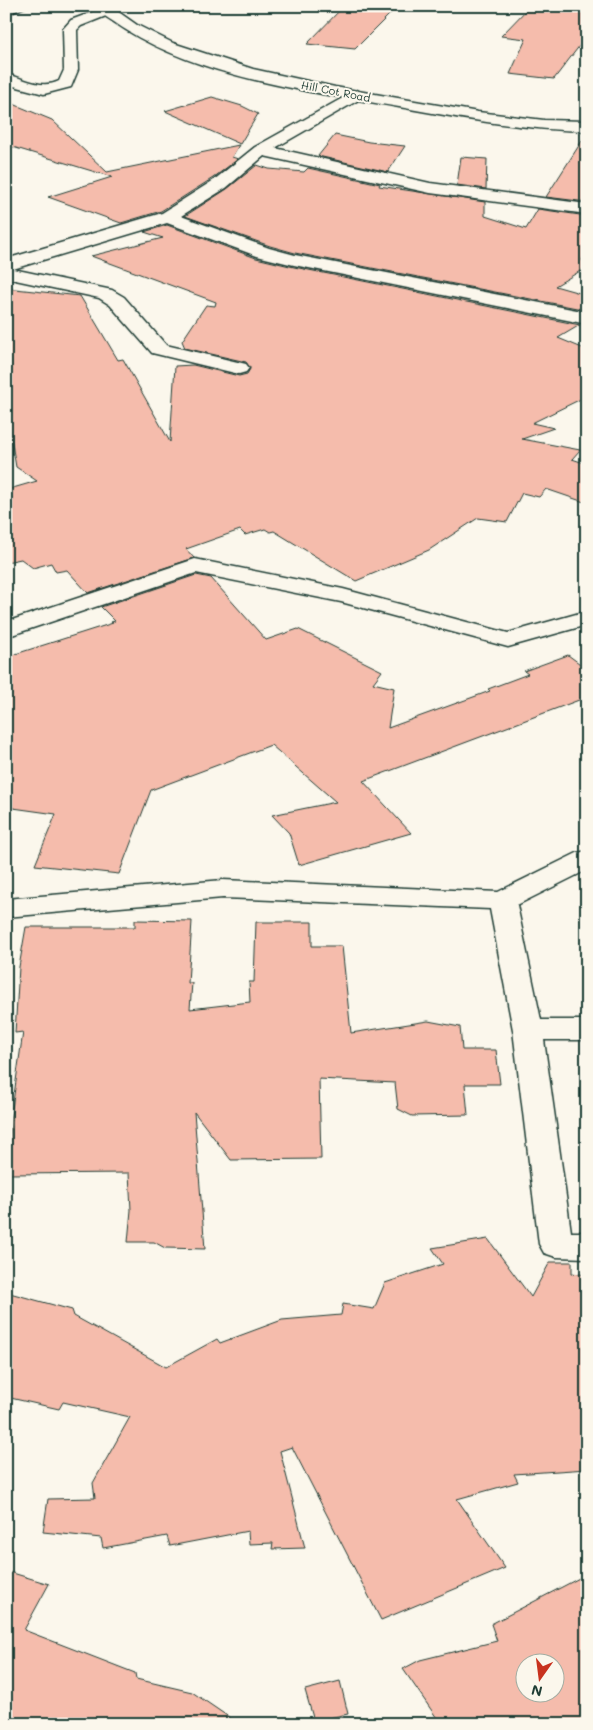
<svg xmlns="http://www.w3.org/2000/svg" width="593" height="1730" font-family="Mali,sans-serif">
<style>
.building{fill:#f5bcac;stroke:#1f3d34;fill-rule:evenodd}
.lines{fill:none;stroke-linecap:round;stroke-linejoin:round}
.minor-casing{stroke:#1f3d34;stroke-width:3}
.secondary-casing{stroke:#1f3d34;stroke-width:3}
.minor{fill:#fbf7ec;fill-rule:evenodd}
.secondary{fill:#fbf7ec;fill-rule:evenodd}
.labels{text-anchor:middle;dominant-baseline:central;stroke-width:4;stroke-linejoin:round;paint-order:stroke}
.far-street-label{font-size:11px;fill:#1f3d34;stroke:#fbf7ec}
</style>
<rect width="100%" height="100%" fill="#fbf7ec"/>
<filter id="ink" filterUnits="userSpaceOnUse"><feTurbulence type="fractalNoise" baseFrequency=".02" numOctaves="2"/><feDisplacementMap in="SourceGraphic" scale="10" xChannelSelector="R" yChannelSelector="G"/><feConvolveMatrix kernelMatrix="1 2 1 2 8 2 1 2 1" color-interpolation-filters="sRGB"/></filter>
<g filter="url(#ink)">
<g class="building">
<path d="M 530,6 L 587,7 L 587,36 L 554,79 L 510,74 L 526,39 L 501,36 Z"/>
<path d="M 343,7 L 392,12 L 355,49 L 307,44 Z"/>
<path d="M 212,97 L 242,106 L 258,114 L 240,144 L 165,111 Z"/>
<path d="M 6,101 L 52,120 L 107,172 L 239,145 L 232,157 L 238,159 L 213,178 L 161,211 L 121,223 L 48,197 L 112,177 L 6,145 Z"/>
<path d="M 587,133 L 587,202 L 546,197 Z"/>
<path d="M 335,135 L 369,142 L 405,146 L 388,172 L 318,156 Z"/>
<path d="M 461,157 L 487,159 L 486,189 L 457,185 Z"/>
<path d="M 257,165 L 269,169 L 304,172 L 308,168 L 380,184 L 379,186 L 485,202 L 485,216 L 526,229 L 538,209 L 587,216 L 587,250 L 582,260 L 587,267 L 555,286 L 587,295 L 587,310 L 295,253 L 270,246 L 185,216 L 227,189 Z"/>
<path d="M 167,225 L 256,258 L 294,267 L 580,325 L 558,338 L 587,350 L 587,396 L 532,423 L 554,428 L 522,439 L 580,450 L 572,459 L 587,464 L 587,503 L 546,489 L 539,497 L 522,493 L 507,522 L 478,518 L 429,550 L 356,581 L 274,531 L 270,532 L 265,529 L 245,535 L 240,530 L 186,549 L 194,558 L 88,593 L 67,570 L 56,572 L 51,563 L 33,568 L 21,559 L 6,562 L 6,490 L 37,481 L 16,467 L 6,409 L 6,288 L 80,296 L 118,360 L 123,359 L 170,442 L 175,366 L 193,365 L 239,376 L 247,374 L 250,369 L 246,362 L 185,348 L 182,341 L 206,305 L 215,306 L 216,302 L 91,256 L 163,238 L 144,232 Z"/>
<path d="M 196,575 L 211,578 L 266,640 L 298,629 L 382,671 L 373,683 L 394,688 L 388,728 L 490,691 L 488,689 L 528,674 L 524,671 L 568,655 L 587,669 L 587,697 L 363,781 L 411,833 L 299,865 L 289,833 L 272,815 L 336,802 L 271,745 L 151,790 L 119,874 L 35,865 L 56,814 L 6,807 L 6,657 L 113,623 L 111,622 L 115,621 L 101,607 Z"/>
<path d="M 135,920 L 192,921 L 188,983 L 192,983 L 190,1009 L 250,1002 L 249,982 L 254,982 L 256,922 L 312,922 L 312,946 L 342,946 L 351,1033 L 428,1021 L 460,1027 L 462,1050 L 496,1050 L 500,1084 L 465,1084 L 468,1115 L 412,1116 L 398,1109 L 395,1083 L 319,1079 L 321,1159 L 231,1160 L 194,1112 L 205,1249 L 165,1248 L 154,1242 L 128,1242 L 131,1210 L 129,1173 L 9,1174 L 11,1116 L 23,1032 L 15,1033 L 19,967 L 26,927 L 135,927 Z"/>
<path d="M 488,1239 L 531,1297 L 550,1262 L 572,1262 L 572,1273 L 587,1275 L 587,1469 L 514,1474 L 518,1482 L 457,1499 L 505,1568 L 381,1620 L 292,1447 L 280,1451 L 305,1548 L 272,1549 L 273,1543 L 249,1544 L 248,1531 L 170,1546 L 167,1536 L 103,1548 L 101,1538 L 43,1532 L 48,1499 L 95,1498 L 93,1483 L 130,1417 L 63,1402 L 59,1409 L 6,1397 L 6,1292 L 72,1310 L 74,1316 L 166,1367 L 217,1339 L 220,1343 L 282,1320 L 341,1315 L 343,1304 L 374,1309 L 385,1283 L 443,1264 L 432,1248 Z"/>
<path d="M 6,1571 L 49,1584 L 24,1630 L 135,1673 L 136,1679 L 192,1692 L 239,1724 L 6,1724 Z"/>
<path d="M 587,1574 L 587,1724 L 441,1724 L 403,1669 L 420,1660 L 497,1641 L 491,1624 ZM 526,1662 L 556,1662 L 556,1692 L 526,1692 Z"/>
<path d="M 340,1681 L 348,1714 L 314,1721 L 305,1690 Z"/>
</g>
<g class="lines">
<g class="minor-casing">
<g id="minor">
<path d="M 6,6 L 27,6 L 6,15 Z"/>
<path d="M 106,7 L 111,8 L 113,11 L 111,14 L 81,26 L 77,30 L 78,70 L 71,87 L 44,94 L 6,84 L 6,74 C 24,78 41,90 59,81 L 64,70 L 63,29 L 71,20 Z"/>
<path d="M 357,90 L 365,95 L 362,98 L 275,148 L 430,183 L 587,204 L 587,214 L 430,193 L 264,156 L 226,188 L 181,216 L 269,248 L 295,255 L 587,312 L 587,324 L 294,265 L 257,256 L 167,223 L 13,269 L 112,290 L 124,297 L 166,345 L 246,364 L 249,368 L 246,372 L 239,374 L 152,353 L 110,305 L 99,298 L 6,278 L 6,259 L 162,213 L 214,180 L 255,147 Z"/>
<path d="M 195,559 L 343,589 L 508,633 L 587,611 L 587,625 L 508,647 L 341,602 L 196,573 L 6,637 L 6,622 Z"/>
<path d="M 587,851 L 587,870 L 517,905 L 541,1020 L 587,1020 L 587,1040 L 544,1040 L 571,1232 L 587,1232 L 587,1258 L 556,1257 L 544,1253 L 539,1244 L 513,1030 L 490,909 L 223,898 L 6,917 L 6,899 L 223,880 L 498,892 L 577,853 Z"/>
</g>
</g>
<g class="secondary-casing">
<path id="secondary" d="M 93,6 L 110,6 L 137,25 L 173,43 L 253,69 L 335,87 L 478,112 L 544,120 L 587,121 L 587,131 C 523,130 461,118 399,107 C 306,91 193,77 114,22 C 107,17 98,13 93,6 Z"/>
</g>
<use href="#minor" class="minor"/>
<use href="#secondary" class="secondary"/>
</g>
</g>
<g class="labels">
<g class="far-street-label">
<text transform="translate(336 91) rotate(11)">Hill Cot Road</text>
</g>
</g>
<rect width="593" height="1730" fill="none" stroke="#fbf7ec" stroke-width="25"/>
<rect x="12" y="12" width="568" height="1705" fill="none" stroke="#1f3d34" stroke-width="2" filter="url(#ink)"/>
<g transform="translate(540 1678) rotate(194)"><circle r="24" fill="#fbf7ec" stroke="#a3ada2"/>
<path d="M0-4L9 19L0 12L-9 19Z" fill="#c8321e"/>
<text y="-8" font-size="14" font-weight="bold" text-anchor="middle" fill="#1f3d34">N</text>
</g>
</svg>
